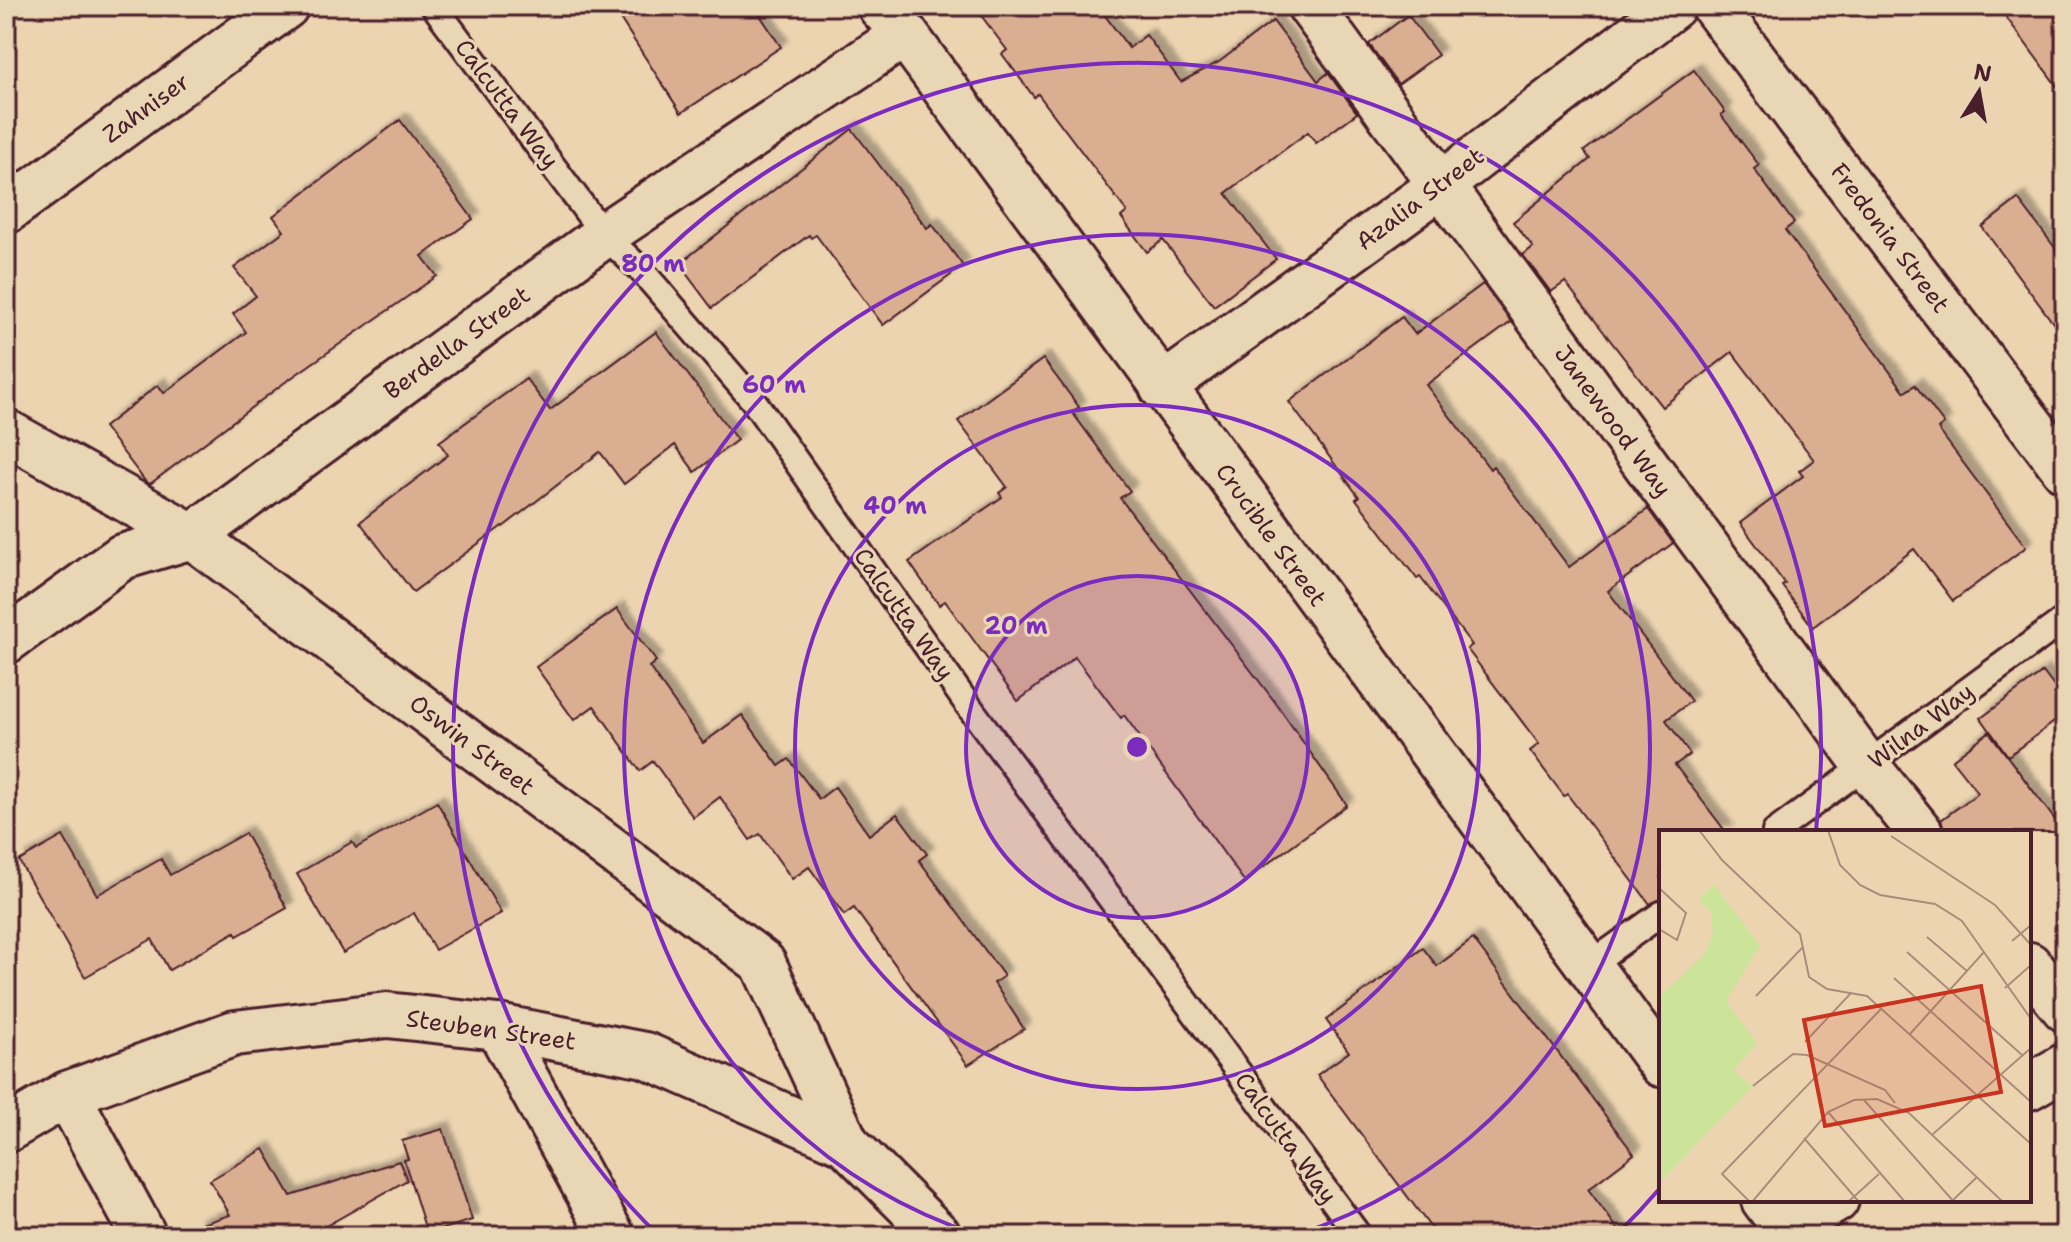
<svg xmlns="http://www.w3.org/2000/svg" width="2071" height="1242" font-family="'Shantell Sans',sans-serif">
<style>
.building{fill:#daaf91;stroke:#4a1f2b;stroke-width:2;filter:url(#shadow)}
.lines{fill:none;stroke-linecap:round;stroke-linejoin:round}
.service-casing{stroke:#4a1f2b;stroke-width:30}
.minor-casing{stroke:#4a1f2b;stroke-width:50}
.tertiary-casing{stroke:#4a1f2b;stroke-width:50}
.service{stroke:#e9d6b4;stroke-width:24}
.minor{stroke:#e9d6b4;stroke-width:44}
.tertiary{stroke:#e9d6b4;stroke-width:44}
.ring{fill:none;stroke:#7b2cbf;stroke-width:4}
.labels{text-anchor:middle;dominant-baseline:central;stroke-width:6;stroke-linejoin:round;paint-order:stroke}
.street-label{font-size:24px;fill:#4a1f2b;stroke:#e9d6b4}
.inset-road{fill:none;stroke:#ab8c7b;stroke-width:2}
.view{fill:#c8321e;fill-opacity:0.15;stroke:#c8321e;stroke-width:4}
.inset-edge{fill:none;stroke:#4a1f2b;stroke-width:4}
.centre{fill:#7b2cbf;stroke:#e9d6b4;stroke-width:4}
.ring-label{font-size:24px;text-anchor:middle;font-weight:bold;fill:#7b2cbf;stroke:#e9d6b4;stroke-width:6;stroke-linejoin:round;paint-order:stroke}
</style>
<defs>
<filter id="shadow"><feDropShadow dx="7" dy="-7" stdDeviation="2" flood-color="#0004"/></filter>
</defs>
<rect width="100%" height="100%" fill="#ecd4b1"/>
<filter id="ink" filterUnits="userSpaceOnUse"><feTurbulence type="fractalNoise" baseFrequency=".0125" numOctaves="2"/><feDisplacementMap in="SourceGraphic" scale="16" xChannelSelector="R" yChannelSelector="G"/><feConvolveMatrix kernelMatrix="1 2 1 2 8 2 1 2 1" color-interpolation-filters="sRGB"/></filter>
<g filter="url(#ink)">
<g class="building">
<path d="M 612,6 L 754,6 L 781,47 L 681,113 Z"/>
<path d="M 974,6 L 1098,6 L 1129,48 L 1146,35 L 1181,82 L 1219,62 L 1273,21 L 1318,81 L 1328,73 L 1357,113 L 1316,143 L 1308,132 L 1226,193 L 1276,259 L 1214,306 L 1163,240 L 1147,252 L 1121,217 L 1127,212 L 1038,94 L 1034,97 L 1002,54 L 1007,50 Z"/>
<path d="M 1998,6 L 2065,6 L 2065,97 Z"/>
<path d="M 1408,15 L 1438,55 L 1398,84 L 1369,44 Z"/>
<path d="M 1694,70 L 1725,112 L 1721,115 L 1759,165 L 1754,169 L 1794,223 L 1785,230 L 1905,392 L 1915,385 L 1944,424 L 1938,429 L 2026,547 L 1953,601 L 1914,549 L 1813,627 L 1782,586 L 1785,584 L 1740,523 L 1803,476 L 1799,471 L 1814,460 L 1732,352 L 1662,407 L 1565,282 L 1551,292 L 1523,255 L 1533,247 L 1513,222 L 1590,159 L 1584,151 Z"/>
<path d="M 400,120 L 473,219 L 422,256 L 437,276 L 284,383 L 150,484 L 145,481 L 104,427 L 158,385 L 164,393 L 246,332 L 233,314 L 256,296 L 234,268 L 284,231 L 273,216 Z"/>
<path d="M 852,129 L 927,228 L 932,224 L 963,266 L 883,325 L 816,235 L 811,238 L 809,235 L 712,308 L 679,264 Z"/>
<path d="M 2018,199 L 2065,261 L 2065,339 L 1982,227 Z"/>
<path d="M 1483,284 L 1511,322 L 1426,385 L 1490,469 L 1493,466 L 1569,567 L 1648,509 L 1673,543 L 1608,591 L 1691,701 L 1666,720 L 1690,754 L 1675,765 L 1726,832 L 1661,832 L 1661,899 L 1650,904 L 1567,794 L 1564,796 L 1530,751 L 1539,744 L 1467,649 L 1472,645 L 1420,577 L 1417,579 L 1356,499 L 1359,497 L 1289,402 L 1402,317 L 1415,334 Z"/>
<path d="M 656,332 L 737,440 L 695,472 L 675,445 L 624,484 L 600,452 L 503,527 L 502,526 L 413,592 L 360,522 L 448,455 L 439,442 L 526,379 L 550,410 Z"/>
<path d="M 1043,359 L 1079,407 L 1072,412 L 1130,491 L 1120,498 L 1275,702 L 1347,805 L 1244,881 L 1124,715 L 1121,718 L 1075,657 L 1018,701 L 945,601 L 939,605 L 909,562 L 1002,497 L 999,493 L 1007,487 L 958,421 Z"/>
<path d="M 617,609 L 656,661 L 649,667 L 703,743 L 742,715 L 779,766 L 789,759 L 819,799 L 835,787 L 869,835 L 897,814 L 927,854 L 919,860 L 1004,976 L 994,983 L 1024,1029 L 968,1065 L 854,908 L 844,915 L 809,867 L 792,879 L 760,834 L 750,840 L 720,797 L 693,817 L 653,761 L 640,771 L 594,706 L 574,720 L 536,667 Z"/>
<path d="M 2043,672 L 2065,701 L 2065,714 L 2008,756 L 1981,718 Z"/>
<path d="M 1989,732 L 2064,832 L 1944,832 L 1941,820 L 1978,793 L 1952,760 Z"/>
<path d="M 437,802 L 501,913 L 435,950 L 414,913 L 343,953 L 297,874 L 352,842 L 356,848 Z"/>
<path d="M 245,833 L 287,908 L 237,936 L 235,932 L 169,970 L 152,939 L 85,977 L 19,861 L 63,836 L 97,895 L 161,859 L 170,875 Z"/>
<path d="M 1473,939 L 1634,1154 L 1588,1189 L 1623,1236 L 1437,1236 L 1317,1075 L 1349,1052 L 1326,1020 L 1423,948 L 1437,966 Z"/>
<path d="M 443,1129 L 472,1220 L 427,1234 L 404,1160 L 408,1159 L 402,1141 Z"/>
<path d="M 264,1149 L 291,1196 L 399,1161 L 407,1180 L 312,1234 L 314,1236 L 197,1236 L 196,1226 L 230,1215 L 210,1180 Z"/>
</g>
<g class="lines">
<g class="service-casing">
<g id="service">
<path d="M 434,6 L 604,235 L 642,271 L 753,400 L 968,705 L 1359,1236"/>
<path d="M 1775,832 L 2065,619"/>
<path d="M 1588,966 L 1661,914"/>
</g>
</g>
<g class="minor-casing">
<g id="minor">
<path d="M 880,6 L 905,34 L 1661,1064"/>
<path d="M 1310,6 L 1867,766 L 1920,832"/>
<path d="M 1714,6 L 2065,470"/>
<path d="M 6,211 L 286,6"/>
<path d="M 1162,387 L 1440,186 L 1673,6"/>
<path d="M 6,432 L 192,536 L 763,963 L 846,1143"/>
<path d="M 6,641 L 122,557 L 192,536 L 604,235 L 905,34"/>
<path d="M 2029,965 L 2065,1009"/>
<path d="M 498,1027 L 612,1236"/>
<path d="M 2029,1087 L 2065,1066"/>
<path d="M 67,1094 L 144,1236"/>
<path d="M 1764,1200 L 1791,1236"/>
<path d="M 1775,1236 L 1836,1200"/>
</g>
</g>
<g class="tertiary-casing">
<path id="tertiary" d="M 6,1130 L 67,1094 L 235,1033 L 387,1015 L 498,1027 L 645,1055 L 846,1143 L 939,1236"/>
</g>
<use href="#service" class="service"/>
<use href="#minor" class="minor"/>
<use href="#tertiary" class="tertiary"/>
</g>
</g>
<circle cx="1137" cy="747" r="171" fill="#7b2cbf" fill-opacity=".12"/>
<g class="ring">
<circle cx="1137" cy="747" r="171"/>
<circle cx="1137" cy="747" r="342"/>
<path d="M978 1235A513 513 0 1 1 1296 1235"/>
<path d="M1661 1187A684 684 0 0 1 1616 1235M658 1235A684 684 0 1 1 1816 830"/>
</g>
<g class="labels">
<g class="street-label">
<text transform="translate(507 104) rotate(53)">Calcutta Way</text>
<text transform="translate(146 108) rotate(-36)">Zahniser</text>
<text transform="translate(1420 199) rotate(-37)">Azalia Street</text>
<text transform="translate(1890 238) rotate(53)">Fredonia Street</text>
<text transform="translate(457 343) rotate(-36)">Berdella Street</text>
<text transform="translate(1613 421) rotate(54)">Janewood Way</text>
<text transform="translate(1271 535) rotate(54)">Crucible Street</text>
<text transform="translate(904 614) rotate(55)">Calcutta Way</text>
<text transform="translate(1921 726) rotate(-37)">Wilna Way</text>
<text transform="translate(472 745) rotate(37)">Oswin Street</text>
<text transform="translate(491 1030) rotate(8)">Steuben Street</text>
<text transform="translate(1286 1138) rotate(54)">Calcutta Way</text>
</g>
</g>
<g transform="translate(1659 830)">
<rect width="372" height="372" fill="#ecd4b1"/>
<path d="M 55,54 L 101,116 L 67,171 L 98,213 L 74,241 L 94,256 L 0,353 L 0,167 L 44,126 L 54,105 L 52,83 L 40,70 Z" fill="#cbe49a"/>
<path class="inset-road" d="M 40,0 L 63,30 L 141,104 L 150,147 L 168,159 L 208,166 L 372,314M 169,0 L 181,35 L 201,55 L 221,65 L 276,74 L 303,91 L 372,189M 232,6 L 336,75 L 372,115M 0,58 L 27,83 L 18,110 L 0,99M 268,107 L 308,141M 353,111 L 372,95M 248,122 L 363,225M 235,148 L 372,272M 346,158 L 372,135M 97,166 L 144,117M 251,204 L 325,122M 146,212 L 192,163M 94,256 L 134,224 L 148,225 L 226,260 L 236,273M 205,270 L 295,372M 169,282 L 246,372M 274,304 L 372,218M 145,308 L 200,372M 294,370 L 318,347M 91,372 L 63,344 L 223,178M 93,372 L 169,282 L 195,270 L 218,269 L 250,283 L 344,372M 189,372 L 220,344"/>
<path class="view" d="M 322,156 L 342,262 L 166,296 L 145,190 Z"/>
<rect width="372" height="372" class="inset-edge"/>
</g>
<circle cx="1137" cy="747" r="12" class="centre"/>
<g class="ring-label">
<text x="653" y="272">80 m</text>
<text x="774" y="393">60 m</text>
<text x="895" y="514">40 m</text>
<text x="1016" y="634">20 m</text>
</g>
<rect width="2071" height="1242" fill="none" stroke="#e9d6b4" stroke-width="32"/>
<rect x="16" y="16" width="2039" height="1210" fill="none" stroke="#4a1f2b" stroke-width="3" filter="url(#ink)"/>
<g transform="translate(1979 92) rotate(11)" stroke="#e9d6b4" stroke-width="6" paint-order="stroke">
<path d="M0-6L14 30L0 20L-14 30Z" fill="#4a1f2b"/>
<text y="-12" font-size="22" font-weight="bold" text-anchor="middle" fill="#4a1f2b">N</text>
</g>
</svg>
